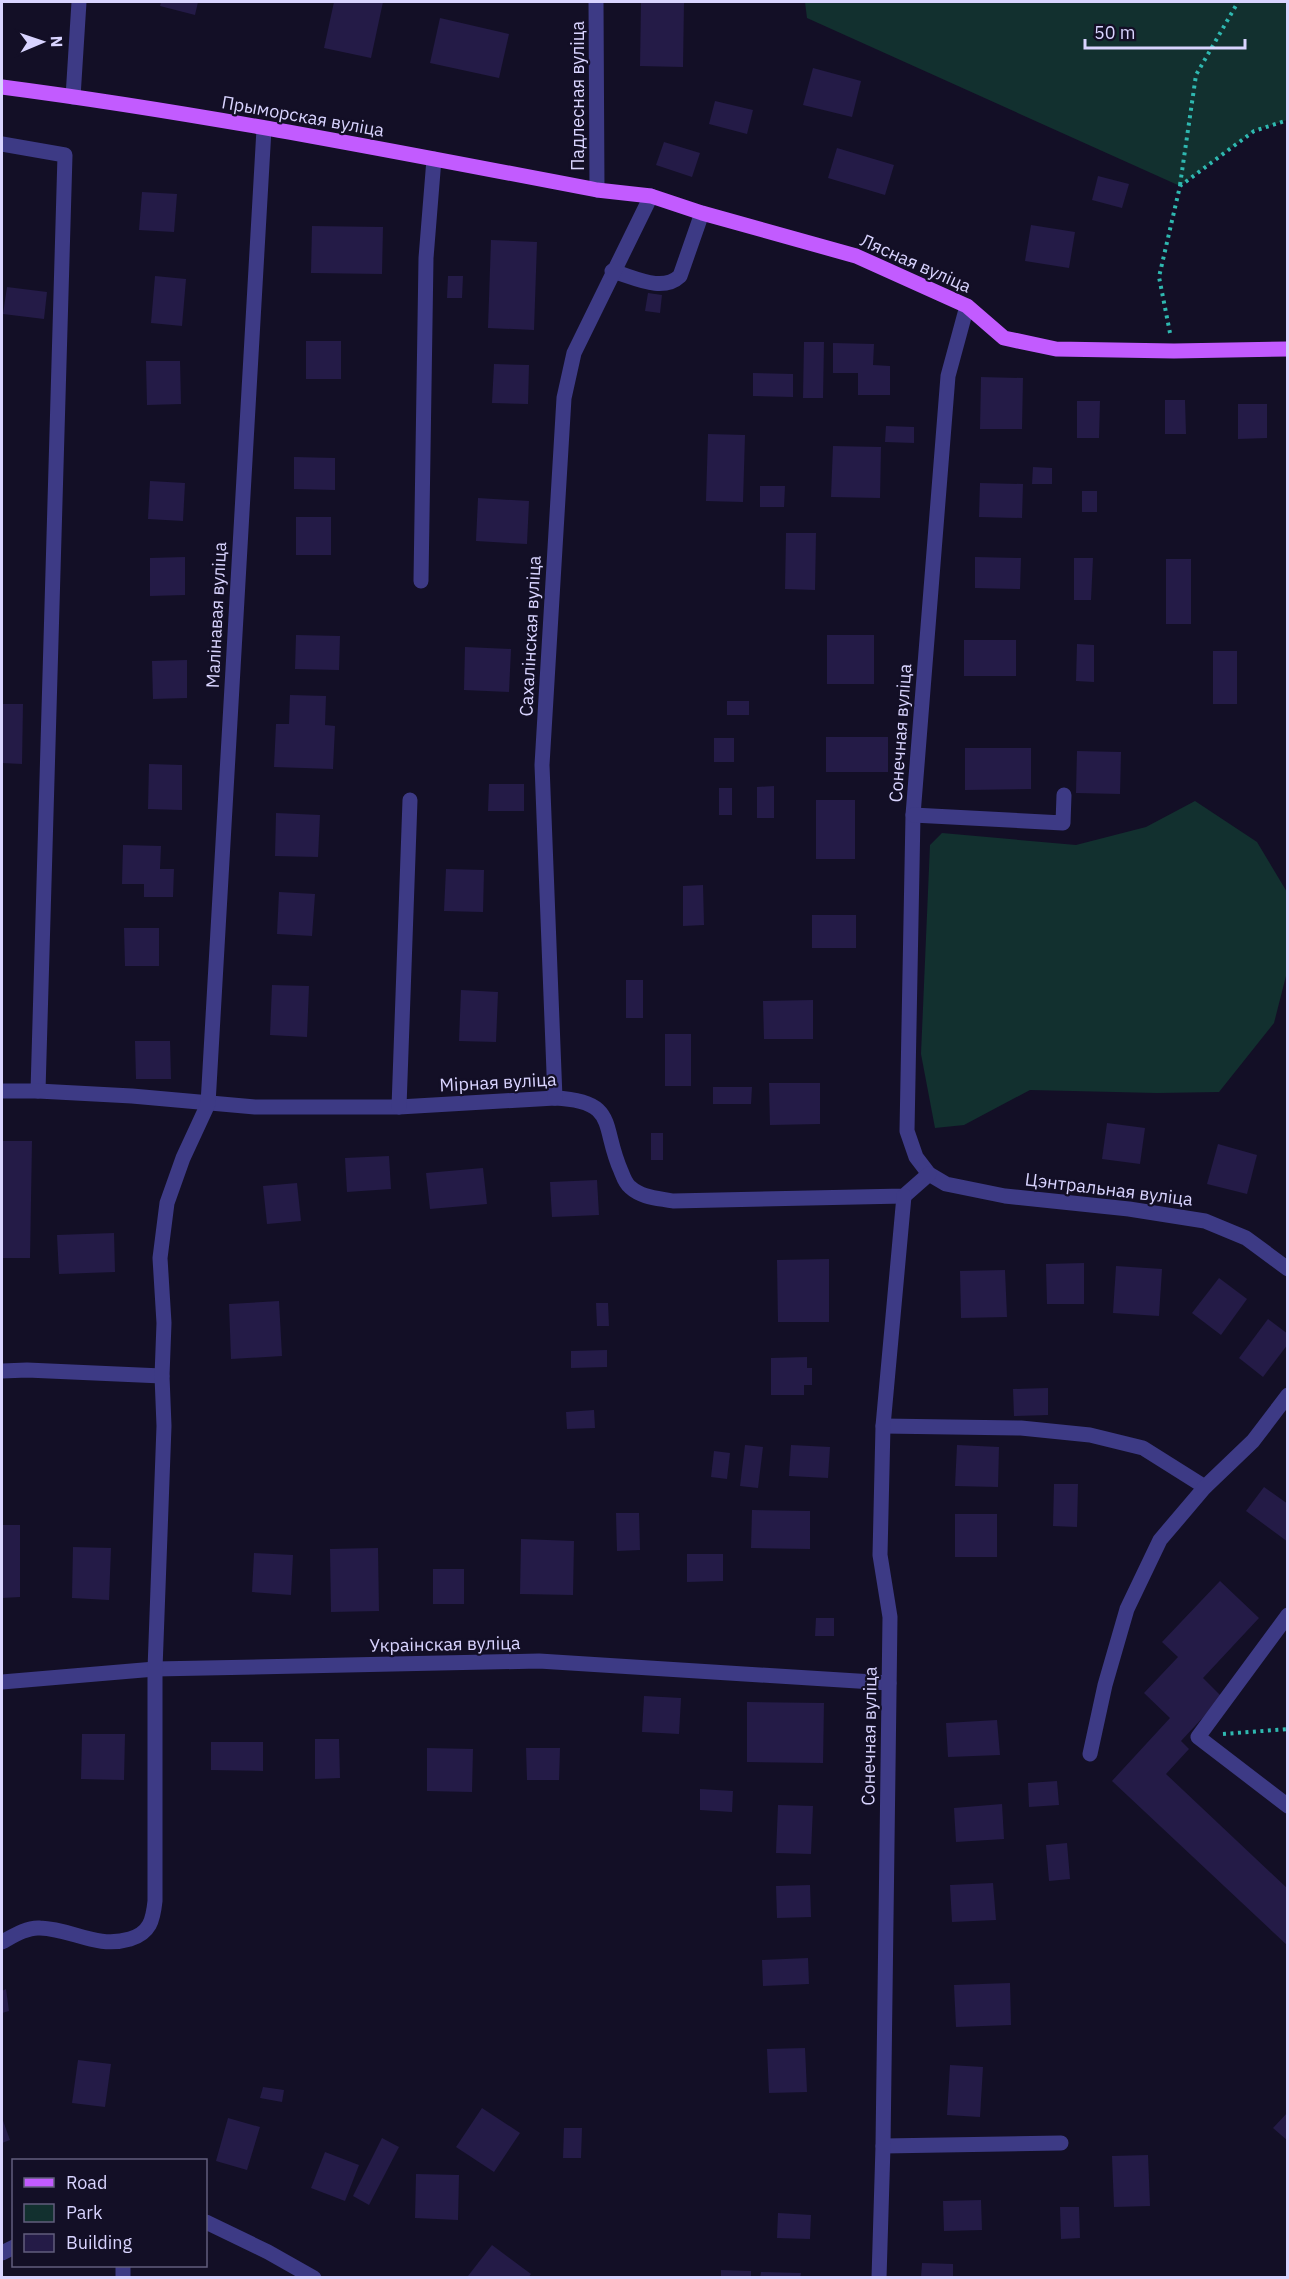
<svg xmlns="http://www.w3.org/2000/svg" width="1289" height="2279" font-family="'IBM Plex Sans',sans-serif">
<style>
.green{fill:#12302f}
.building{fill:#241b47}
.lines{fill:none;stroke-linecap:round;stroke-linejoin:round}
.path{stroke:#2fb8b0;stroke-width:4;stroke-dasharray:3 4.5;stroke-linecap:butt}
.minor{stroke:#3d3a85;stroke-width:15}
.major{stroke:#c25bff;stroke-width:15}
.labels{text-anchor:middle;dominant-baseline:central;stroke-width:4.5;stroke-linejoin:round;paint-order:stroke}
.street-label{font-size:18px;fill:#d9d4ff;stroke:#130f26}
</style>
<rect width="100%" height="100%" fill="#130f26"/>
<g class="green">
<path d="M 805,2 L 1287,2 L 1287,120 L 1254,131 L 1180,186 L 807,18 Z"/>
<path d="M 1195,801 L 1257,842 L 1287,892 L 1287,972 L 1274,1023 L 1219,1092 L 1157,1093 L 1030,1090 L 964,1125 L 935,1128 L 921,1054 L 930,845 L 942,833 L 1076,845 L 1146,827 Z"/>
</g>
<g class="building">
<path d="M 161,2 L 198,2 L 195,15 L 160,6 Z"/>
<path d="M 334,2 L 383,2 L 371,58 L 324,48 Z"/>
<path d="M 641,2 L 684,2 L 683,67 L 640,66 Z"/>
<path d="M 440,18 L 509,34 L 499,78 L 430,63 Z"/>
<path d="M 813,68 L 861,81 L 852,117 L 803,105 Z"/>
<path d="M 715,101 L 753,110 L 747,134 L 709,124 Z"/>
<path d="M 664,142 L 700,153 L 692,177 L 656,165 Z"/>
<path d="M 837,148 L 894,165 L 885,195 L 828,178 Z"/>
<path d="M 1098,176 L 1129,184 L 1122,208 L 1092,200 Z"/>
<path d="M 142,192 L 177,194 L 174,232 L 139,230 Z"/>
<path d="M 1031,225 L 1075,232 L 1069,268 L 1025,261 Z"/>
<path d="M 312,226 L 383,227 L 382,274 L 311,273 Z"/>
<path d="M 491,240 L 537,242 L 534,330 L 488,328 Z"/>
<path d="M 155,276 L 186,279 L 182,326 L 151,323 Z"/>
<path d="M 448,276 L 463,276 L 462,298 L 447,298 Z"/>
<path d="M 7,287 L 47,292 L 44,319 L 3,314 Z"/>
<path d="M 648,293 L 662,295 L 660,313 L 645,311 Z"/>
<rect x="306" y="341" width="35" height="38"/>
<path d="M 804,342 L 824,342 L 823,398 L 803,398 Z"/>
<path d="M 833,343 L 874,344 L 873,365 L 890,366 L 890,395 L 858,395 L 858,373 L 833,373 Z"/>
<path d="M 146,361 L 180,361 L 181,404 L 147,405 Z"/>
<path d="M 494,364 L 529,365 L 528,404 L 492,403 Z"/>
<path d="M 753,373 L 793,374 L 793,397 L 753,396 Z"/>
<path d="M 981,377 L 1023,378 L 1022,429 L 980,429 Z"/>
<path d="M 1165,400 L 1185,400 L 1186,434 L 1165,434 Z"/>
<path d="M 1077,401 L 1100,401 L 1099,438 L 1077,438 Z"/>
<path d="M 1238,404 L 1267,404 L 1267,438 L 1238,439 Z"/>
<path d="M 886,426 L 914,427 L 914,443 L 885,442 Z"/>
<path d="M 708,434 L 745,435 L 743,502 L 706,501 Z"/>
<path d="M 833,446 L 881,447 L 880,498 L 831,497 Z"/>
<path d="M 294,457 L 335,458 L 335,490 L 294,489 Z"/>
<path d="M 1033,467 L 1052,468 L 1052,484 L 1032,484 Z"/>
<path d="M 150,481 L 185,483 L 183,521 L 148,519 Z"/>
<path d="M 980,483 L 1023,484 L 1022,518 L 979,517 Z"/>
<path d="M 760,486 L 785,486 L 784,507 L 760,507 Z"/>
<rect x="1082" y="491" width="15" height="21"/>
<path d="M 478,498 L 529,501 L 527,544 L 476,541 Z"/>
<rect x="296" y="517" width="35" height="38"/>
<path d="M 786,533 L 816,533 L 815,590 L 785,589 Z"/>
<path d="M 185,557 L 185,595 L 150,596 L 150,558 Z"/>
<path d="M 975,557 L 1021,558 L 1020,589 L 975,588 Z"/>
<path d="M 1074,558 L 1093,558 L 1091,600 L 1074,600 Z"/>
<rect x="1166" y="559" width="25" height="65"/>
<path d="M 296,635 L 340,636 L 339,670 L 295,669 Z"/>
<rect x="827" y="635" width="47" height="49"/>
<rect x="964" y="640" width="52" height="36"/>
<path d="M 1077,644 L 1094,645 L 1094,682 L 1076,681 Z"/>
<path d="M 465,647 L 511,649 L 509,692 L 464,690 Z"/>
<rect x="1213" y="651" width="24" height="53"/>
<path d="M 187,660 L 187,698 L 153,699 L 152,661 Z"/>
<path d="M 290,695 L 326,696 L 325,725 L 335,726 L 333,769 L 274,767 L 276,724 L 289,724 Z"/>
<rect x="727" y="701" width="22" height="14"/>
<path d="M 2,704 L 23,704 L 22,764 L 2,763 Z"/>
<rect x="826" y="737" width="62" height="35"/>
<rect x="714" y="738" width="20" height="24"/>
<path d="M 965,748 L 1031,748 L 1031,789 L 965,790 Z"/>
<path d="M 1077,751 L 1121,752 L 1120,794 L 1076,793 Z"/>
<path d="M 149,764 L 182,765 L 182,810 L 148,809 Z"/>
<path d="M 489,784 L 524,784 L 524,811 L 488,811 Z"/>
<path d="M 774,786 L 774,818 L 757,818 L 757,787 Z"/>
<rect x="719" y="788" width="13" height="27"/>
<rect x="816" y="800" width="39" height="59"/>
<path d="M 276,813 L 320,815 L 318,857 L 275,856 Z"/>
<path d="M 123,845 L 161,846 L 160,869 L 174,869 L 173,897 L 144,897 L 144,884 L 122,884 Z"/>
<path d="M 446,869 L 484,870 L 483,912 L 444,911 Z"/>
<path d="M 703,885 L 704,925 L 683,926 L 683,886 Z"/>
<path d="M 279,892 L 315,894 L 312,936 L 277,934 Z"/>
<rect x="812" y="915" width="44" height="33"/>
<path d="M 124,928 L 159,928 L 159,966 L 125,966 Z"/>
<rect x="626" y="980" width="17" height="38"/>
<path d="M 272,985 L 309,986 L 307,1037 L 270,1035 Z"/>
<path d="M 461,990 L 498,992 L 496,1042 L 459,1041 Z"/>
<path d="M 813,1000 L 813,1039 L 764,1039 L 763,1001 Z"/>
<rect x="665" y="1034" width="26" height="52"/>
<path d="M 135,1041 L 170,1041 L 171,1079 L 136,1079 Z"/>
<path d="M 769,1083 L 820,1083 L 820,1124 L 770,1125 Z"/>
<path d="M 713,1087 L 752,1087 L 751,1104 L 713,1104 Z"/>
<path d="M 1107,1123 L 1145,1128 L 1140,1164 L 1102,1159 Z"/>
<rect x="651" y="1133" width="12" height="27"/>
<path d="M 2,1141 L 32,1141 L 30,1258 L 2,1258 Z"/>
<path d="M 1218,1144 L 1257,1155 L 1247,1194 L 1207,1184 Z"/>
<path d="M 389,1156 L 391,1189 L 347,1192 L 345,1158 Z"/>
<path d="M 483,1168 L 487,1204 L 430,1209 L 426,1173 Z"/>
<path d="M 597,1180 L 599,1215 L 552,1217 L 550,1182 Z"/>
<path d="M 297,1183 L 301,1221 L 267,1224 L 263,1186 Z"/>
<path d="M 114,1233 L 115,1272 L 59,1274 L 57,1235 Z"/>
<path d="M 829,1259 L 829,1322 L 778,1322 L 777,1260 Z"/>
<path d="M 1084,1263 L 1084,1304 L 1047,1304 L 1046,1264 Z"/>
<path d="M 1116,1266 L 1162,1269 L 1159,1316 L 1113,1313 Z"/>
<path d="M 1005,1270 L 1007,1317 L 961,1318 L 960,1271 Z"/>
<path d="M 1219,1278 L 1247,1299 L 1221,1335 L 1192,1313 Z"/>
<path d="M 279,1301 L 282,1356 L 231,1359 L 229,1304 Z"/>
<path d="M 596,1303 L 608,1303 L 609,1326 L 597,1326 Z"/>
<path d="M 1268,1319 L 1288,1334 L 1288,1344 L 1263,1377 L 1239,1358 Z"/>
<path d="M 607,1350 L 607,1367 L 571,1368 L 571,1351 Z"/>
<path d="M 807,1357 L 807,1368 L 812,1368 L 812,1385 L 804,1385 L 804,1395 L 771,1395 L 771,1358 Z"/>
<path d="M 1048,1388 L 1048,1415 L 1014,1416 L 1013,1389 Z"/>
<path d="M 594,1410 L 595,1428 L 567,1429 L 566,1412 Z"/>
<path d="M 745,1445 L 763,1447 L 758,1488 L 740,1486 Z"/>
<path d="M 791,1445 L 830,1447 L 828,1478 L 789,1476 Z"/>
<path d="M 957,1445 L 999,1447 L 998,1487 L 955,1486 Z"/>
<path d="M 714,1451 L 730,1453 L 727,1479 L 711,1477 Z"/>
<path d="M 1054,1484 L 1078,1484 L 1077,1527 L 1053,1526 Z"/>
<path d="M 1264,1487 L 1288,1504 L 1288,1542 L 1246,1511 Z"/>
<path d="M 752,1510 L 810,1511 L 810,1549 L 751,1548 Z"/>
<path d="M 616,1513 L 639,1513 L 640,1550 L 617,1551 Z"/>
<rect x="955" y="1514" width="42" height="43"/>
<path d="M 2,1525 L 20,1525 L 20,1597 L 2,1598 Z"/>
<path d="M 521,1539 L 574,1541 L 573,1595 L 520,1594 Z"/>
<path d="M 73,1547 L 111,1548 L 109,1600 L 72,1598 Z"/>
<path d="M 378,1548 L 379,1611 L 331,1612 L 330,1549 Z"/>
<path d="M 254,1553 L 293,1555 L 291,1595 L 252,1592 Z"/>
<path d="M 687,1554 L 723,1554 L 723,1581 L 687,1582 Z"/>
<rect x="433" y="1569" width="31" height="35"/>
<path d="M 1220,1581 L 1259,1618 L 1203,1678 L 1222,1697 L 1181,1741 L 1189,1749 L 1166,1774 L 1288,1889 L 1288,1946 L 1112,1781 L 1170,1718 L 1144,1693 L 1178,1657 L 1162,1642 Z"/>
<path d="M 816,1618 L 834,1618 L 834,1636 L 815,1636 Z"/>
<path d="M 644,1696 L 681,1698 L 679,1734 L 642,1732 Z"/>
<path d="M 747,1702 L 824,1703 L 823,1763 L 747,1762 Z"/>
<path d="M 997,1720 L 1000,1755 L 948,1757 L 946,1723 Z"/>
<path d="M 82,1734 L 125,1734 L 124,1780 L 81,1779 Z"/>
<path d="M 315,1739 L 339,1739 L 340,1778 L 315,1779 Z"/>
<path d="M 211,1742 L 263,1742 L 263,1771 L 211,1770 Z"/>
<path d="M 427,1748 L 473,1749 L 472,1792 L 427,1791 Z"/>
<path d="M 526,1748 L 560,1748 L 559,1780 L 527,1780 Z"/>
<path d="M 1057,1781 L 1059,1805 L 1029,1807 L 1028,1783 Z"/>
<path d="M 700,1789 L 733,1791 L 732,1812 L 700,1810 Z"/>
<path d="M 1002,1804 L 1004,1839 L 956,1842 L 954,1808 Z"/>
<path d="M 778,1805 L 813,1806 L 811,1854 L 776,1853 Z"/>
<path d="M 1067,1843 L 1070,1879 L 1049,1881 L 1046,1845 Z"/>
<path d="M 993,1883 L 996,1920 L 952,1922 L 950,1885 Z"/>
<path d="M 810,1885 L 811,1917 L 777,1918 L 776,1886 Z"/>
<path d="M 808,1958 L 809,1984 L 763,1986 L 762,1960 Z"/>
<path d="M 1010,1983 L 1011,2025 L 956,2027 L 954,1985 Z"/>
<path d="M 6,1989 L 9,2011 L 2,2013 L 2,1991 Z"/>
<path d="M 805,2048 L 807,2092 L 769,2093 L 767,2049 Z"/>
<path d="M 78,2060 L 111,2064 L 105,2107 L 72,2103 Z"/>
<path d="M 950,2065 L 983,2067 L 980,2117 L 947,2115 Z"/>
<path d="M 263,2087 L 284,2090 L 282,2102 L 260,2098 Z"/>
<path d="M 482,2108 L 520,2133 L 494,2172 L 456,2147 Z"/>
<path d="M 1288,2112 L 1288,2141 L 1273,2128 Z"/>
<path d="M 2,2118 L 10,2140 L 2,2143 Z"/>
<path d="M 228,2118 L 260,2127 L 247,2170 L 216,2161 Z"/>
<path d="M 564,2128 L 582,2128 L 581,2158 L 563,2158 Z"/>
<path d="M 382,2138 L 399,2147 L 369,2205 L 353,2196 Z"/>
<path d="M 325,2152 L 359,2165 L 345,2201 L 311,2188 Z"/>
<path d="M 1148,2155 L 1150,2206 L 1114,2207 L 1112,2156 Z"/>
<path d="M 416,2174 L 459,2175 L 458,2220 L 415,2218 Z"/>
<path d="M 981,2200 L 982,2230 L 944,2231 L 943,2201 Z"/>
<path d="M 1060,2207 L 1079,2207 L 1080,2238 L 1061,2239 Z"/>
<path d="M 778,2213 L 811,2215 L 810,2239 L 777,2238 Z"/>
<path d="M 492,2245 L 531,2274 L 528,2278 L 468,2276 Z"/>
<path d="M 922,2263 L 953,2264 L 953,2278 L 921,2278 Z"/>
<path d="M 721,2270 L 751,2271 L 751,2278 L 721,2278 Z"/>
<path d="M 761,2272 L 801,2273 L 800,2278 L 760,2278 Z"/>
</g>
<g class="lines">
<g class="path">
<path d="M 1180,185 L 1196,75 L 1238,2"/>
<path d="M 1170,333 L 1159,277 L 1180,186 L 1254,131 L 1288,120"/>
<path d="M 1223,1734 L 1288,1729"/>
</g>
<g class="minor">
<path d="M 596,2 L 597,190"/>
<path d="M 73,97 L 79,2"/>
<path d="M 2,144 L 65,155 L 38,1091"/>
<path d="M 612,271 C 634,277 662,293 680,276 L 702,213"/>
<path d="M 967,306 L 948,376 L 913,815 L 907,1131 L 916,1157 L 929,1174 L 946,1184 L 1005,1196 L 1129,1209 L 1205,1221 L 1246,1238 L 1288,1269"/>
<path d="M 421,581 L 426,258 L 434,159"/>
<path d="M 913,815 L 1063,823 L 1064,795"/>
<path d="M 2,1091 L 38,1091 L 132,1096 L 255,1107 L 399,1107 L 555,1098 C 619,1101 601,1127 621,1171 C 623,1176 625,1183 630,1187 C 642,1198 658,1198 673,1201 L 904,1196 L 929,1174"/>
<path d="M 555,1098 L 542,765 L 564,398 L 574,353 L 651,196"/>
<path d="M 399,1107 L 410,800"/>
<path d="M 2,1371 L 27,1370 L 162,1376"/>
<path d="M 883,1426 L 1021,1428 L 1090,1435 L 1143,1448 L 1205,1487"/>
<path d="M 1288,1615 L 1198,1737 L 1288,1806"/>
<path d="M 2,1682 L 155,1669 L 539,1661 L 889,1683"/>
<path d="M 1090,1754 L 1105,1685 L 1127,1609 L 1160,1540 L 1205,1487 L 1253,1441 L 1288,1395"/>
<path d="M 2,1942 C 13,1936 27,1927 40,1928 C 73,1929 96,1949 130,1939 C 150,1933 153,1920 155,1901 L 155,1669 L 164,1426 L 162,1376 L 164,1323 L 160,1258 L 167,1203 L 183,1158 L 208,1104 L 264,129"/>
<path d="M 883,2146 L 1061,2143"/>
<path d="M 206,2222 L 268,2252 L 314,2278"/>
<path d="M 2,2253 L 14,2247"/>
<path d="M 123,2266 L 123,2278"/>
<path d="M 879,2278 L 883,2146 L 890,1617 L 880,1555 L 883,1426 L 904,1196"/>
</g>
<path class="major" d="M 2,87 C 201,113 399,152 597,190 L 651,196 L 702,213 L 856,256 L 967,306 L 1004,338 L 1056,349 L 1174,351 L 1288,349"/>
</g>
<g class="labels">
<g class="street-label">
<text transform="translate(577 96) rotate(-90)">Падлесная вуліца</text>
<text transform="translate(303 116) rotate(10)">Прыморская вуліца</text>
<text transform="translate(916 263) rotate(24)">Лясная вуліца</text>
<text transform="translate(216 615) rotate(-87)">Малінавая вуліца</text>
<text transform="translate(530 636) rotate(-87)">Сахалінская вуліца</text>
<text transform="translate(900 733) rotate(-86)">Сонечная вуліца</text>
<text transform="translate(498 1082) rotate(-3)">Мірная вуліца</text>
<text transform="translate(1109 1189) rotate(7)">Цэнтральная вуліца</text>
<text transform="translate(445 1644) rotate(-1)">Украінская вуліца</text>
<text transform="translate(869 1736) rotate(-89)">Сонечная вуліца</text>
</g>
</g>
<rect width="1289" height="2279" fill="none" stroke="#d9d4ff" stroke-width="6"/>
<rect x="12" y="2159" width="195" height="108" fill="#130f26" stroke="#625e7d" stroke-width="1.5"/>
<rect x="24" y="2178" width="30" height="9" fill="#c25bff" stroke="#625e7d" stroke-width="1.5"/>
<text x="66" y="2189" font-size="18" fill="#d9d4ff">Road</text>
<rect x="24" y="2204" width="30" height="18" fill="#12302f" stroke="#625e7d" stroke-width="1.5"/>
<text x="66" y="2219" font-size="18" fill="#d9d4ff">Park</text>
<rect x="24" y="2234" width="30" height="18" fill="#241b47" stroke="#625e7d" stroke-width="1.5"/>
<text x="66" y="2249" font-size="18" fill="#d9d4ff">Building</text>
<g transform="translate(42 42) rotate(88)" stroke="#130f26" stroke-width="4.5" paint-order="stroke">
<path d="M0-4.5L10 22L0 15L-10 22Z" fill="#d9d4ff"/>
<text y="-9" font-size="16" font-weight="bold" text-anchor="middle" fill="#d9d4ff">N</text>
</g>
<path d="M1085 39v9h160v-9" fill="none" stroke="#d9d4ff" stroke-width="3"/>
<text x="1094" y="39" font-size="18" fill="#d9d4ff" stroke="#130f26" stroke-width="4.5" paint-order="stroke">50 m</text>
</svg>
